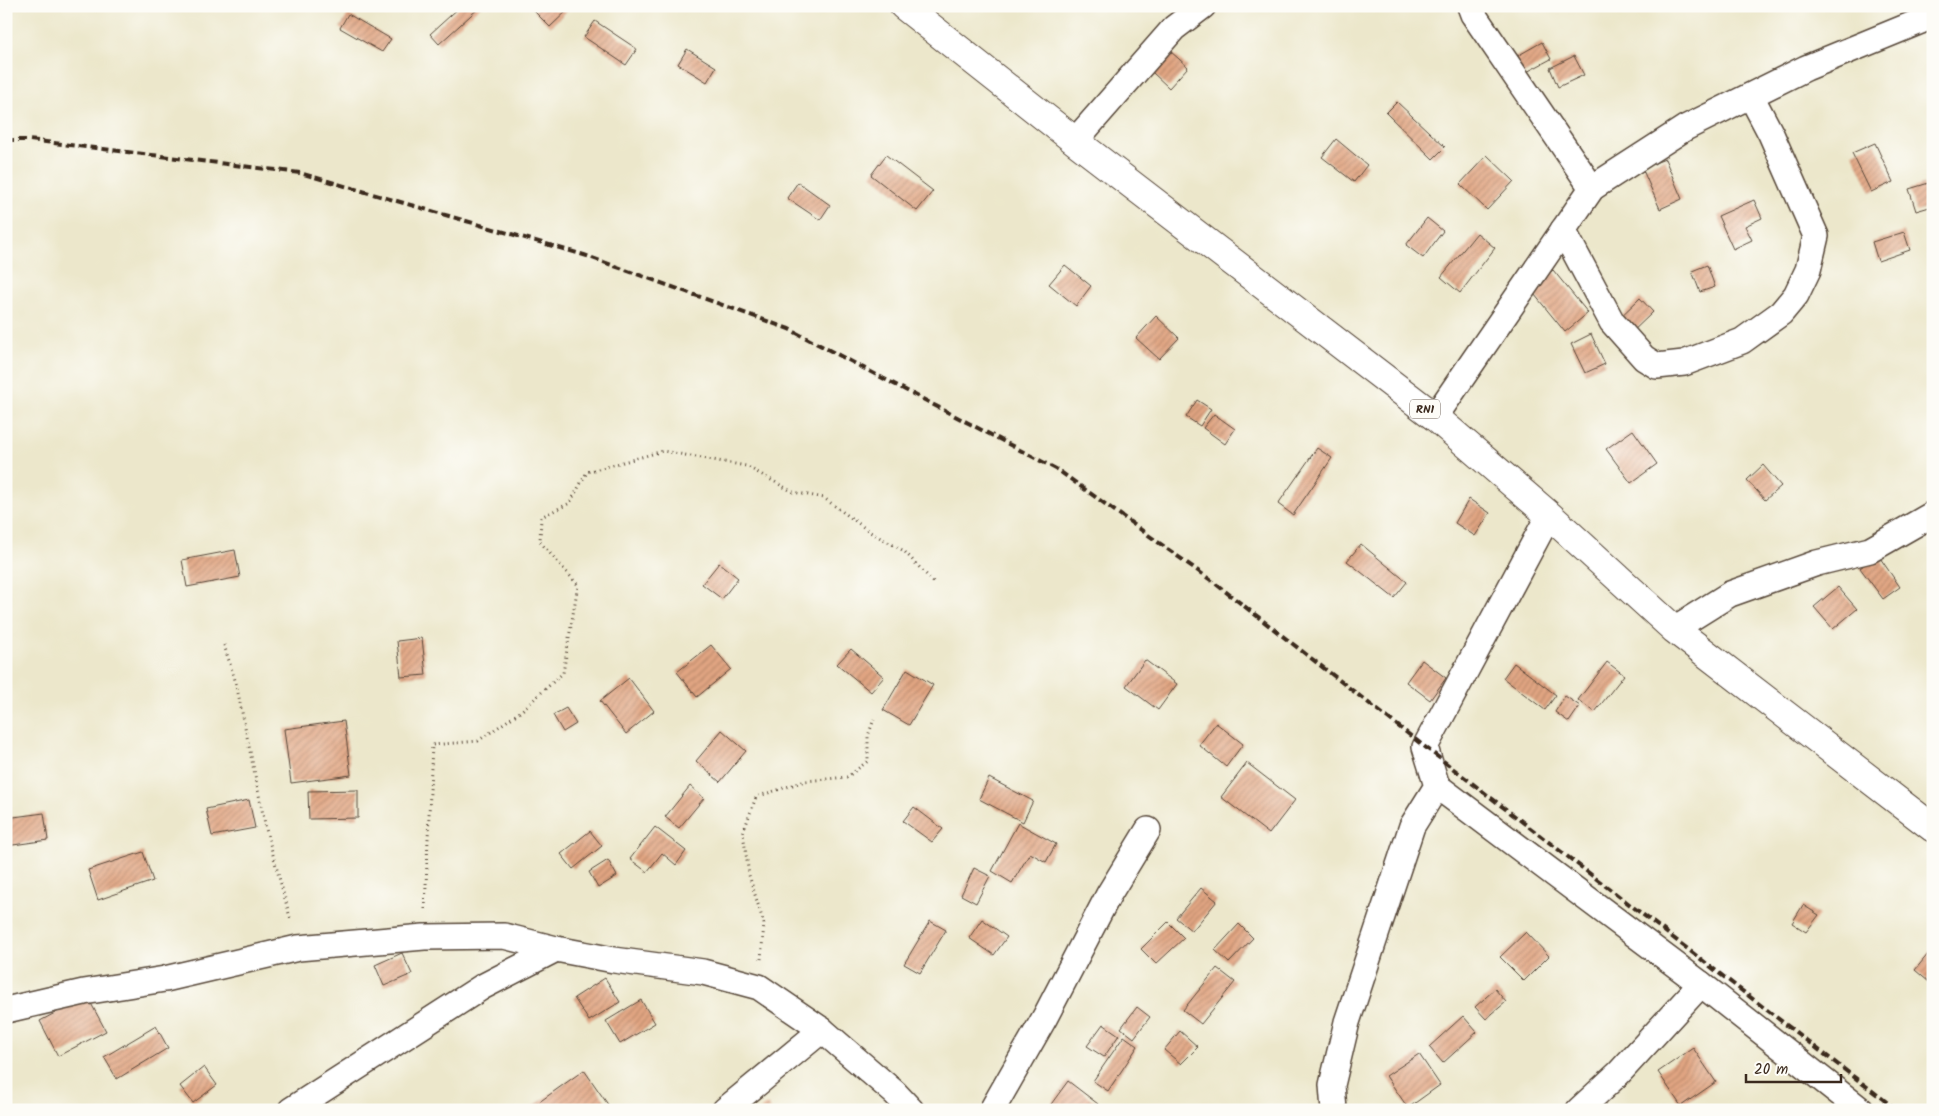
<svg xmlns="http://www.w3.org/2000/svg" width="1939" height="1116" font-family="Kalam,sans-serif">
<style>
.building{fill:url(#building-hatch)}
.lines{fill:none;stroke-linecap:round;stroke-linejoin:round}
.minor-casing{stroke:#564638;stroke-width:28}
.trunk-casing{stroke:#564638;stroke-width:30}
.path{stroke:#564638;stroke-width:3;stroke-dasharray:1 4;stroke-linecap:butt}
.minor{stroke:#fff;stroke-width:25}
.trunk{stroke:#fff;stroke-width:28}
.rail{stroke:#3b2a1e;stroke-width:4;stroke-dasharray:8 4;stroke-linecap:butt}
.labels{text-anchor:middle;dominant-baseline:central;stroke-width:4;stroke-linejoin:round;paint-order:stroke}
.shield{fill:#fdfcf7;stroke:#75695f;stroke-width:1}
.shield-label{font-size:12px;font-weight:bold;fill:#3b2a1e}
</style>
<defs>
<pattern id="building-hatch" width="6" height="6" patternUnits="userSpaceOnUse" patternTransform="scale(1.25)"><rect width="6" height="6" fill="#e1a582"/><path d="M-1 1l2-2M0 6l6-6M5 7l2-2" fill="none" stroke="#b8876a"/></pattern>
</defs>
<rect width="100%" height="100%" fill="#fdfcf7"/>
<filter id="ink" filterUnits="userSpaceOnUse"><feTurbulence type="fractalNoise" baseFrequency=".02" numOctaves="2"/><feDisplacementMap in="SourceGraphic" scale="10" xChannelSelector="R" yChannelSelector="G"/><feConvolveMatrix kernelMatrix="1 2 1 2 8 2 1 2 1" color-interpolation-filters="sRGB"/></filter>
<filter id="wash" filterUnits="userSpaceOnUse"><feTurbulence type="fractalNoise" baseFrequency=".0096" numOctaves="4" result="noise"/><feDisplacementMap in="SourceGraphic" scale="20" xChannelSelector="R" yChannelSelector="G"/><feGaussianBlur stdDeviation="1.12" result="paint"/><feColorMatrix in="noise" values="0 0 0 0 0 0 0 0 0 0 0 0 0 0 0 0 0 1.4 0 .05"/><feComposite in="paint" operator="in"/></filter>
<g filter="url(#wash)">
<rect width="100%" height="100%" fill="#ece7cb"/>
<g id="blocks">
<g class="building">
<path d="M 461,6 L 481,6 L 439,44 L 430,34 Z"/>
<path d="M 539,6 L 572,6 L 550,27 L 534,11 Z"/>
<path d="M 348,14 L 391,39 L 382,52 L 340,28 Z"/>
<path d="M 595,21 L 637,49 L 626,65 L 584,37 Z"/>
<path d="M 1542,42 L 1551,59 L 1521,75 L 1512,59 Z"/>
<path d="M 687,49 L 716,67 L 707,82 L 678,64 Z"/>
<path d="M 1170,51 L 1188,67 L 1169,88 L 1152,72 Z"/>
<path d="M 1574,56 L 1584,75 L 1558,87 L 1550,68 Z"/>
<path d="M 1397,102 L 1445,147 L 1433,159 L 1386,113 Z"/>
<path d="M 1336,139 L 1367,165 L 1354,182 L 1322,157 Z"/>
<path d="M 1875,143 L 1893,182 L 1871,192 L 1852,153 Z"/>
<path d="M 886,155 L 933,191 L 917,211 L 871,175 Z"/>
<path d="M 1487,155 L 1514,181 L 1487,210 L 1460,184 Z"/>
<path d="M 1665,159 L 1682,199 L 1660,209 L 1642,168 Z"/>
<path d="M 798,182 L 830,205 L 820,220 L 787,198 Z"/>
<path d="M 1932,182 L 1933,206 L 1916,211 L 1909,189 Z"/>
<path d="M 1754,200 L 1762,218 L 1745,226 L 1752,240 L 1733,249 L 1718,216 Z"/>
<path d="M 1427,218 L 1443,231 L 1423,258 L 1406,245 Z"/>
<path d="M 1904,232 L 1910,250 L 1878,261 L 1872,242 Z"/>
<path d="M 1477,233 L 1495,248 L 1460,293 L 1441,277 Z"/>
<path d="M 1065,265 L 1091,286 L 1076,306 L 1049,284 Z"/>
<path d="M 1707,265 L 1715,287 L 1700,292 L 1692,271 Z"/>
<path d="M 1553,270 L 1588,313 L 1565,332 L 1530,289 Z"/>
<path d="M 1640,298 L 1653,312 L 1628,336 L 1615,322 Z"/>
<path d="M 1156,316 L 1179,338 L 1159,359 L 1136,338 Z"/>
<path d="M 1591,334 L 1605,364 L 1585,373 L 1571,344 Z"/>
<path d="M 1197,400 L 1211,409 L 1200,426 L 1186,417 Z"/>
<path d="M 1214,414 L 1235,429 L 1225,444 L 1203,428 Z"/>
<path d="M 1633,430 L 1657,464 L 1631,483 L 1606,449 Z"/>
<path d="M 1317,448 L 1332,458 L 1293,515 L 1278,504 Z"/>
<path d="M 1763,465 L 1781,486 L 1765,500 L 1747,480 Z"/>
<path d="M 1469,499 L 1490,513 L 1475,536 L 1455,523 Z"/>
<path d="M 1361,544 L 1407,582 L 1394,598 L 1347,561 Z"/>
<path d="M 235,550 L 240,577 L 187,587 L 182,560 Z"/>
<path d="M 1878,555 L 1900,587 L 1883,599 L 1860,568 Z"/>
<path d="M 719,563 L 738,578 L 722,599 L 702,584 Z"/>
<path d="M 1838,587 L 1857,609 L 1833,629 L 1814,607 Z"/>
<path d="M 422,638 L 426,675 L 401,677 L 397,641 Z"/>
<path d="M 711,645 L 731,669 L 697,697 L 677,672 Z"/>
<path d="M 851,649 L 884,677 L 871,692 L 837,664 Z"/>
<path d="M 1145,660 L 1177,684 L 1158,710 L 1126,686 Z"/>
<path d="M 1422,660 L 1446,678 L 1430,700 L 1406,682 Z"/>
<path d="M 1607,662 L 1624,675 L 1595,712 L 1578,700 Z"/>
<path d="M 1514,663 L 1556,695 L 1545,710 L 1503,678 Z"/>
<path d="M 907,669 L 933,685 L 909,725 L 883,710 Z"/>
<path d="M 629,678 L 654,711 L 626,734 L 600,701 Z"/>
<path d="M 1565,696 L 1580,706 L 1569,722 L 1555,712 Z"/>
<path d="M 566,708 L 576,724 L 563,732 L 553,715 Z"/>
<path d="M 344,721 L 351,775 L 291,783 L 284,729 Z"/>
<path d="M 1216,723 L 1243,744 L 1226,767 L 1199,745 Z"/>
<path d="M 722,730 L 746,751 L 720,782 L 696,761 Z"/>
<path d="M 1247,763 L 1295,800 L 1269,834 L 1221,797 Z"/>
<path d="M 989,778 L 1033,801 L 1023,822 L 979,799 Z"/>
<path d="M 690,786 L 704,798 L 679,828 L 665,817 Z"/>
<path d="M 358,790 L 358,818 L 309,819 L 308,791 Z"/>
<path d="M 249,800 L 255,828 L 212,836 L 206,809 Z"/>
<path d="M 914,807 L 943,829 L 932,842 L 903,821 Z"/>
<path d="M 44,813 L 48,840 L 6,846 L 6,818 Z"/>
<path d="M 1018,823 L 1056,844 L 1046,862 L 1030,853 L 1012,883 L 992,871 Z"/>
<path d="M 655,827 L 686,851 L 676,865 L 662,853 L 647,872 L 630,859 Z"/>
<path d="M 590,831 L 602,846 L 573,869 L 561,854 Z"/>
<path d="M 143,852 L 153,881 L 98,900 L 88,870 Z"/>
<path d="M 608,860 L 617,876 L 598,888 L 589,872 Z"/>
<path d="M 974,868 L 990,876 L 976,903 L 961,895 Z"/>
<path d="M 1201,888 L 1217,901 L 1192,931 L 1176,918 Z"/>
<path d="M 1803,905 L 1819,915 L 1806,932 L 1792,923 Z"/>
<path d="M 982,919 L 1007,937 L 994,955 L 969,938 Z"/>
<path d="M 930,921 L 946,930 L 920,973 L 904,964 Z"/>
<path d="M 1168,922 L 1184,938 L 1156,964 L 1141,949 Z"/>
<path d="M 1239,924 L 1253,938 L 1229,963 L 1215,950 Z"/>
<path d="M 1526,932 L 1549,956 L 1524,981 L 1500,957 Z"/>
<path d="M 1933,948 L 1933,978 L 1929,982 L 1915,970 Z"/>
<path d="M 402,953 L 412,974 L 384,986 L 375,965 Z"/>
<path d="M 1217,968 L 1235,982 L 1201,1024 L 1183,1010 Z"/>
<path d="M 605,978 L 620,1002 L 589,1021 L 574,998 Z"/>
<path d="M 1495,989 L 1506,1002 L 1486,1019 L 1475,1007 Z"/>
<path d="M 87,996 L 106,1031 L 58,1056 L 40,1021 Z"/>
<path d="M 641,1000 L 655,1023 L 620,1044 L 606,1021 Z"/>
<path d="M 1137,1007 L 1150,1017 L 1134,1038 L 1121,1028 Z"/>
<path d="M 1463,1016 L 1477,1032 L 1443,1063 L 1429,1047 Z"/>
<path d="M 1103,1024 L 1119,1035 L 1104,1057 L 1087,1046 Z"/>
<path d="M 156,1026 L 168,1048 L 117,1079 L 104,1057 Z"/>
<path d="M 1180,1031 L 1198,1047 L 1181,1064 L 1164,1050 Z"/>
<path d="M 1124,1036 L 1138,1046 L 1108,1091 L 1093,1081 Z"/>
<path d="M 1693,1048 L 1716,1082 L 1681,1106 L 1658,1072 Z"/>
<path d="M 1419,1054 L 1440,1085 L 1408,1108 L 1386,1076 Z"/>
<path d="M 204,1067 L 217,1085 L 193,1103 L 180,1086 Z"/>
<path d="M 584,1070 L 609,1106 L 603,1110 L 528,1110 Z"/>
<path d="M 1068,1081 L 1098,1104 L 1094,1110 L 1052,1110 L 1049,1107 Z"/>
<path d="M 767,1104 L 771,1110 L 760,1110 Z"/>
</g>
</g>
</g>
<g filter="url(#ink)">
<use href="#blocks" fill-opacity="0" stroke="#564638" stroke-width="1"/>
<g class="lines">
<g class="minor-casing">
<g id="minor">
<path d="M 1470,6 L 1473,14 L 1592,188"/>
<path d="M 1075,141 L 1174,28 L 1203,6"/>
<path d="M 1563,230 L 1612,322 L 1644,358 L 1657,366 L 1684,363 L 1742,341 L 1781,313 L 1796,295 L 1808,270 L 1816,236 L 1771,134 L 1751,96"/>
<path d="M 1435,417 L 1592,188 L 1685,128 L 1806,68 L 1933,16"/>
<path d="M 1674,629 L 1730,594 L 1817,563 L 1870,550 L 1933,514"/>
<path d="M 1437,786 L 1701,984 L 1861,1110"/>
<path d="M 6,1010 L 84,992 L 165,979 L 298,948 L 424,937 L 504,936 L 556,949 L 614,960 L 703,972 L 759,987 L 822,1030 L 895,1093 L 911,1110"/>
<path d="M 291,1110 L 482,987 L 556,949"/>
<path d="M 725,1110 L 822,1030"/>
<path d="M 992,1110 L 1045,1017 L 1109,894 L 1148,830"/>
<path d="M 1334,1110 L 1332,1085 L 1347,1022 L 1412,826 L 1437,786 L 1425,747 L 1549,515"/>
<path d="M 1579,1110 L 1619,1073 L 1701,984"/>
</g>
</g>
<g class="trunk-casing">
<path id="trunk" d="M 904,6 L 1075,141 L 1435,417 L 1549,515 L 1674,629 L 1933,828"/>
</g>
<g class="path">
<path d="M 224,645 L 236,683 L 266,829 L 291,921"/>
<path d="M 425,909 L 432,745 L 478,741 L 520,712 L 563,673 L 578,585 L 540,542 L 541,517 L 570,503 L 587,472 L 663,451 L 746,466 L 793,492 L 824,498 L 870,532 L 904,551 L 936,585"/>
<path d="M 761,959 L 764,924 L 749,875 L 743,833 L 756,797 L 805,781 L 847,777 L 868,761 L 868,736 L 874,719"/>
</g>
<use href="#minor" class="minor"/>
<use href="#trunk" class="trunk"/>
<path class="rail" d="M 6,140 L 29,140 L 300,173 L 584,255 L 789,329 L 1058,470 L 1212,581 L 1425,747 L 1897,1110"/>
</g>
</g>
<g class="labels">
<rect class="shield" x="1410" y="399.5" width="30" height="19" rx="4"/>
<g class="shield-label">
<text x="1425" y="409">RN1</text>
</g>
</g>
<rect width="1939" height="1116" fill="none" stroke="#fdfcf7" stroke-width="25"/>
<path d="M1746 1074v8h95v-8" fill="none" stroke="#3b2a1e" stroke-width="2.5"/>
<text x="1754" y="1074" font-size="15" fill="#3b2a1e" stroke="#fdfcf7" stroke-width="4" paint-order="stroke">20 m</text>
</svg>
